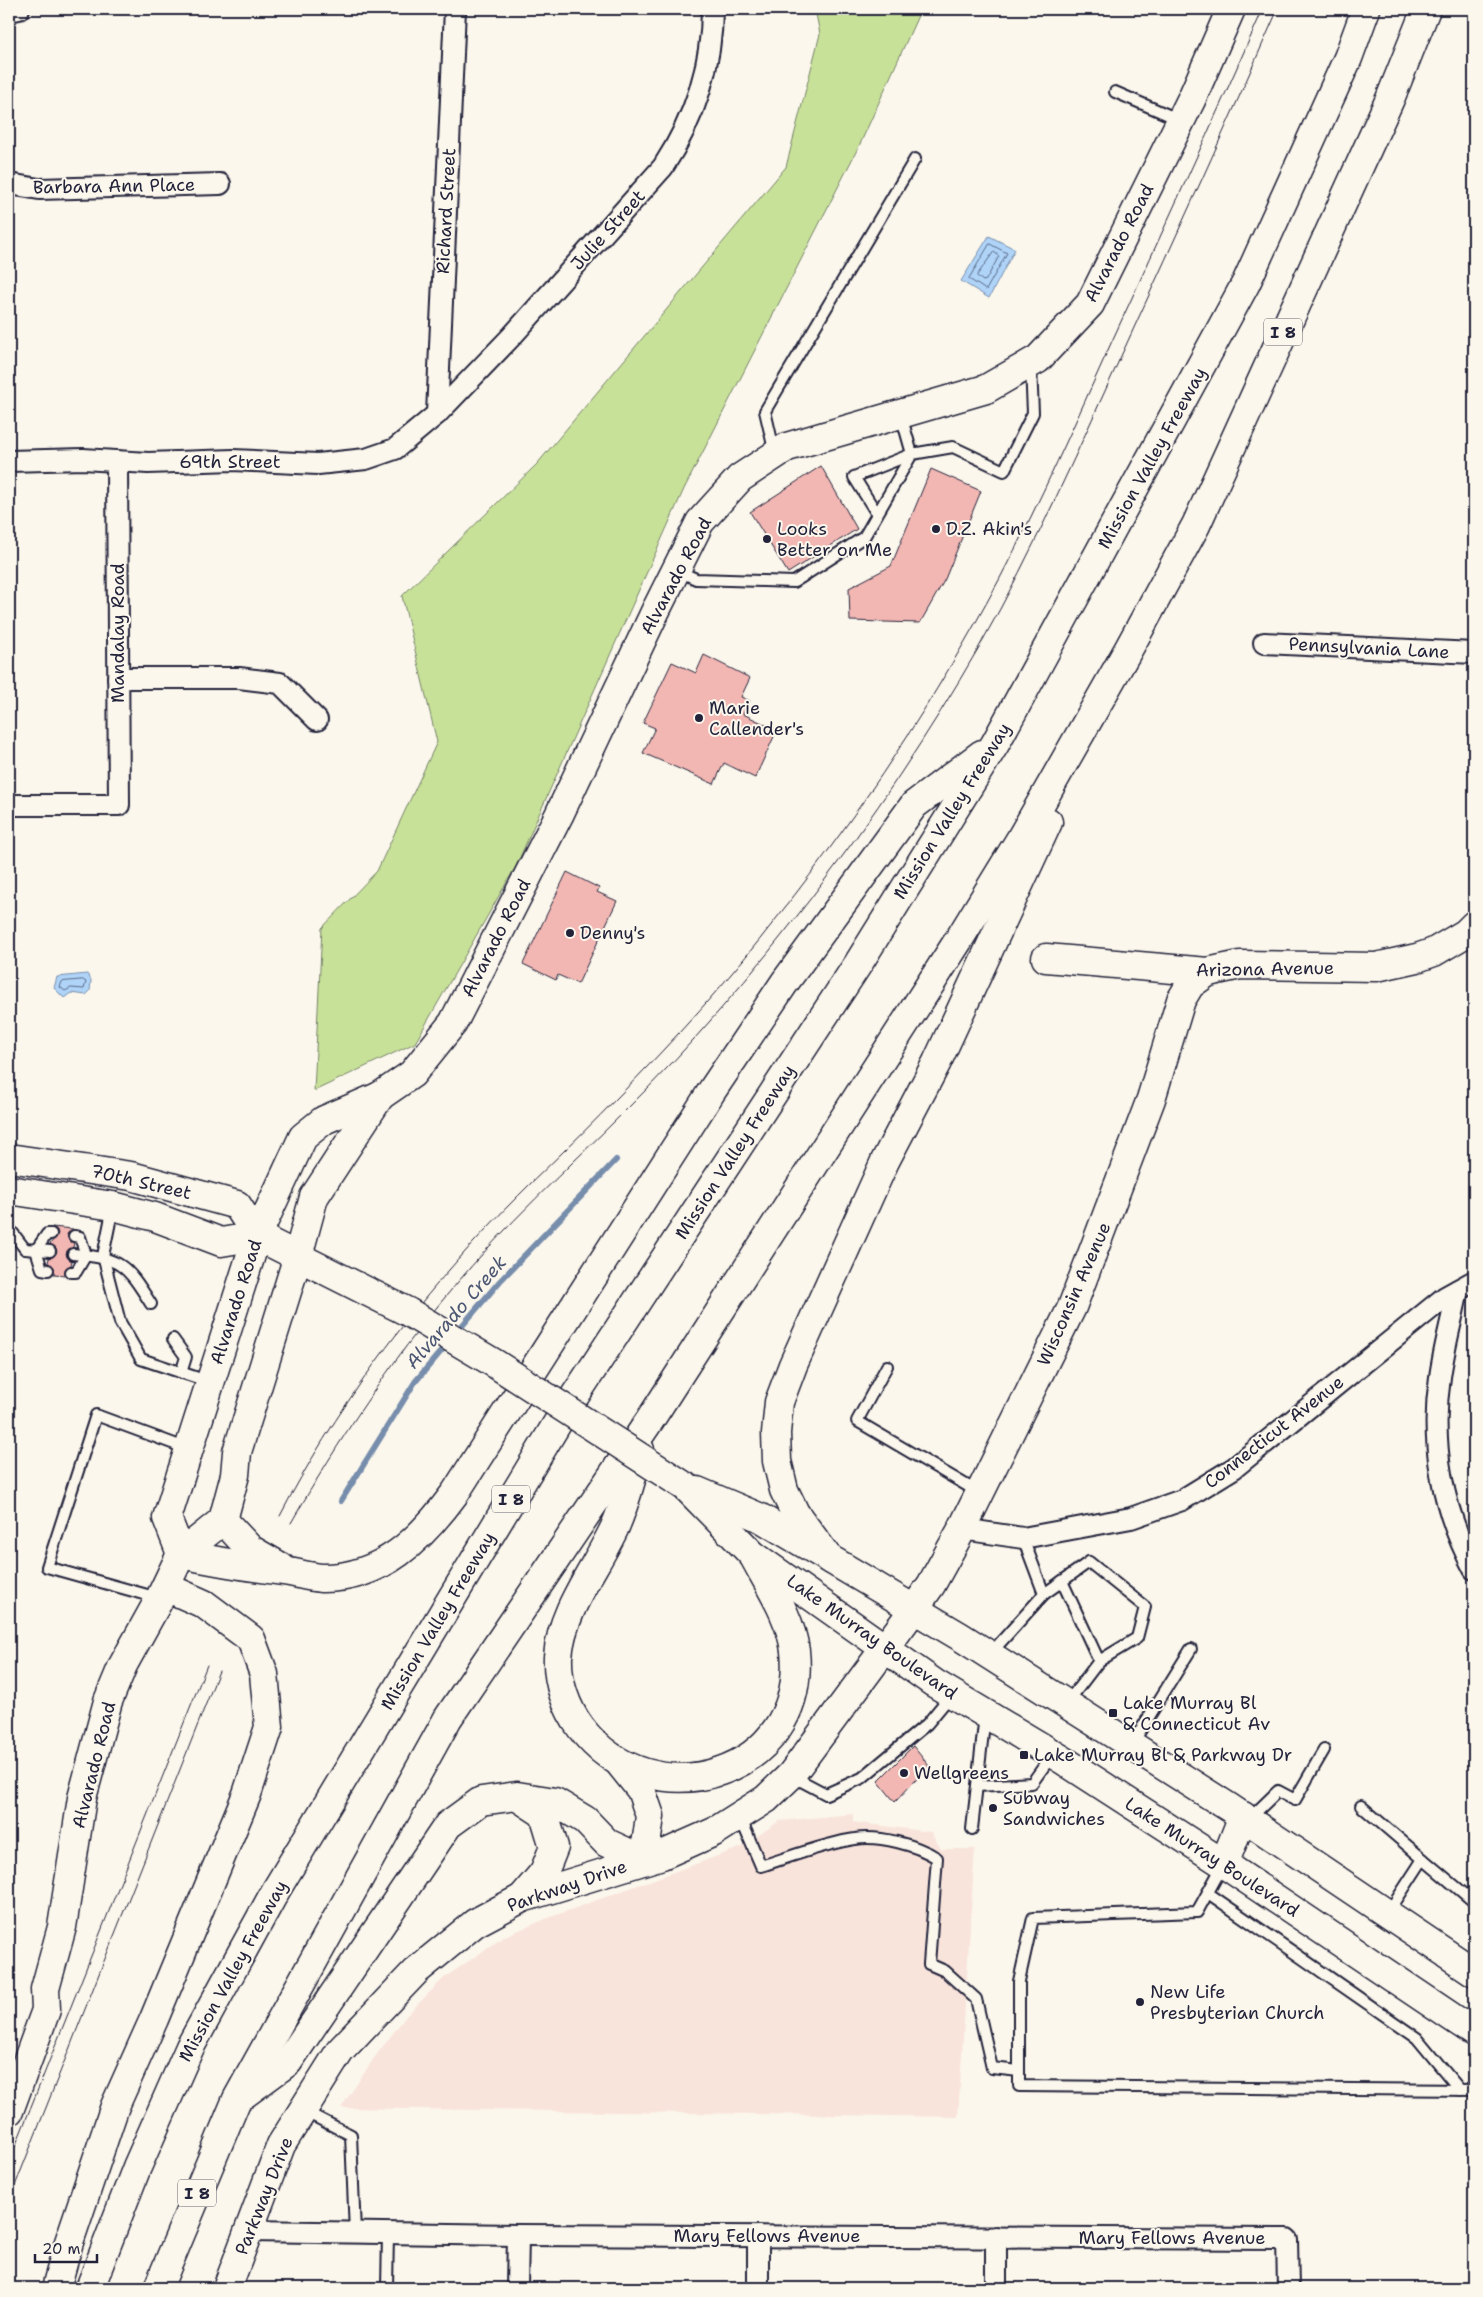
<svg xmlns="http://www.w3.org/2000/svg" width="1483" height="2297" font-family="'Shantell Sans',sans-serif">
<style>
.built{fill:#f9e4db}
.green{fill:#c8e198;stroke:#75826a}
.water{fill:#afd4f8;stroke:#778dac}
.lines{fill:none;stroke-linecap:round;stroke-linejoin:round}
.shore{stroke:#5a6987;stroke-width:1}
.stream{stroke:#778dac;stroke-width:6}
.building{fill:#f3b7b3;stroke:#22223b}
.lane-casing{stroke:#22223b;stroke-width:14}
.street-casing{stroke:#22223b;stroke-width:24}
.secondary-casing{stroke:#22223b;stroke-width:31}
.highway-casing{stroke:#22223b;stroke-width:31}
.lane{stroke:#fbf7ec;stroke-width:10}
.street{stroke:#fbf7ec;stroke-width:20}
.secondary{stroke:#fbf7ec;stroke-width:28}
.highway{stroke:#fbf7ec;stroke-width:28}
.tram{stroke:#22223b;stroke-width:1}
.secondary-bridge-casing{stroke:#22223b;stroke-width:31;stroke-linecap:butt}
.secondary-bridge{stroke:#fbf7ec;stroke-width:28}
.poi-dot{fill:#22223b;stroke:#fbf7ec;stroke-width:2}
.labels{text-anchor:middle;dominant-baseline:central;stroke-width:4;stroke-linejoin:round;paint-order:stroke}
.shield{fill:#fbf7ec;stroke:#636270;stroke-width:1}
.shield-label{font-size:16px;font-weight:bold;fill:#22223b}
.street-label{font-size:18px;fill:#22223b;stroke:#fbf7ec}
.poi-label{font-size:18px;fill:#22223b;stroke:#fbf7ec;text-anchor:start}
.water-label{font-size:19px;font-style:italic;fill:#4c5774;stroke:#fbf7ec}
</style>
<rect width="100%" height="100%" fill="#fbf7ec"/>
<filter id="ink" filterUnits="userSpaceOnUse"><feTurbulence type="fractalNoise" baseFrequency=".02" numOctaves="2"/><feDisplacementMap in="SourceGraphic" scale="10" xChannelSelector="R" yChannelSelector="G"/><feConvolveMatrix kernelMatrix="1 2 1 2 8 2 1 2 1" color-interpolation-filters="sRGB"/></filter>
<g filter="url(#ink)">
<path class="built" d="M 853,1814 L 853,1822 L 931,1832 L 941,1849 L 975,1849 L 958,2117 L 341,2108 L 374,2058 L 407,2015 L 444,1978 L 505,1936 L 548,1918 L 742,1847 L 779,1821 Z"/>
<path class="green" d="M 815,9 L 921,9 L 861,142 L 684,489 L 516,866 L 415,1043 L 314,1091 L 322,928 L 377,871 L 437,742 L 402,596 L 537,464 L 786,167 L 820,34 Z"/>
<g class="water">
<path d="M 989,236 L 1015,249 L 989,298 L 961,281 Z"/>
<path d="M 87,974 L 91,980 L 90,991 L 86,995 L 71,993 L 64,998 L 54,988 L 57,977 Z"/>
</g>
<g class="lines">
<g class="shore">
<path d="M 990,244 L 1007,253 L 986,290 L 969,279 Z"/>
<path d="M 994,252 L 999,256 L 986,280 L 983,281 L 977,276 Z"/>
<path d="M 83,980 L 86,982 L 84,989 L 71,988 L 65,991 L 60,987 L 62,982 Z"/>
</g>
<g class="stream">
<path d="M 456,1333 L 500,1281 L 616,1160"/>
<path d="M 341,1501 L 415,1382 L 448,1343"/>
</g>
</g>
<g class="building">
<path d="M 821,466 L 857,529 L 788,573 L 750,512 Z"/>
<path d="M 931,469 L 981,491 L 945,579 L 920,623 L 850,621 L 849,588 L 891,566 Z"/>
<path d="M 704,655 L 750,678 L 741,697 L 750,701 L 743,714 L 777,730 L 755,778 L 724,763 L 714,784 L 643,753 L 655,728 L 643,723 L 672,662 L 696,673 Z"/>
<path d="M 567,872 L 599,888 L 597,892 L 617,901 L 578,984 L 558,975 L 556,980 L 523,964 Z"/>
<path d="M 52,1227 L 73,1229 L 67,1234 L 69,1241 L 74,1243 L 73,1247 L 66,1253 L 67,1257 L 72,1261 L 71,1265 L 65,1269 L 65,1275 L 54,1274 L 54,1267 L 48,1263 L 49,1258 L 53,1257 L 57,1252 L 56,1248 L 50,1244 L 58,1234 L 57,1230 Z"/>
<path d="M 913,1746 L 929,1766 L 895,1802 L 878,1781 Z"/>
</g>
<g class="lines">
<g class="lane-casing">
<g id="lane">
<path d="M 1115,92 L 1180,120"/>
<path d="M 901,415 L 912,454 L 953,447 L 1004,471 L 1033,413 L 1031,366"/>
<path d="M 775,454 L 765,411 L 915,159"/>
<path d="M 877,514 L 854,477 L 912,454"/>
<path d="M 676,570 L 696,579 L 794,582 L 864,537 L 912,454"/>
<path d="M 113,1207 L 103,1256 L 120,1322 L 141,1359 L 210,1382"/>
<path d="M 9,1228 L 25,1249 L 50,1251"/>
<path d="M 73,1254 C 122,1259 125,1263 151,1304"/>
<path d="M 48,1270 L 42,1269 L 36,1250 L 47,1234 L 51,1234"/>
<path d="M 71,1272 L 76,1272 L 86,1255 L 80,1237 L 74,1236"/>
<path d="M 173,1339 L 186,1357 L 181,1373"/>
<path d="M 887,1366 L 857,1421 L 978,1492"/>
<path d="M 1062,1581 L 1099,1661"/>
<path d="M 1044,1594 L 1089,1562 L 1145,1607 L 1137,1638 L 1099,1661 L 1067,1703"/>
<path d="M 158,1598 L 47,1567 L 96,1415 L 188,1449"/>
<path d="M 990,1654 L 1044,1594 L 1023,1538"/>
<path d="M 1132,1744 L 1191,1649"/>
<path d="M 792,1776 L 826,1794 L 862,1778 L 927,1724 L 951,1695"/>
<path d="M 977,1786 L 1032,1783 L 1052,1755"/>
<path d="M 1361,1806 L 1423,1859 L 1388,1913"/>
<path d="M 740,1817 L 761,1866 C 790,1857 826,1843 855,1839 C 879,1835 917,1845 937,1858 L 929,1964 L 945,1971 L 976,1999 L 992,2068 L 1019,2071"/>
<path d="M 1249,1819 L 1278,1791 L 1295,1800 L 1324,1750"/>
<path d="M 972,1829 L 985,1715"/>
<path d="M 1423,1859 L 1474,1902"/>
<path d="M 1223,1865 L 1197,1912 L 1033,1918 L 1019,1981 L 1019,2086 L 1474,2090"/>
<path d="M 1208,1893 L 1417,2038 L 1460,2090"/>
<path d="M 304,2111 L 351,2135 L 355,2233"/>
<path d="M 387,2288 L 388,2234"/>
</g>
</g>
<g class="street-casing">
<g id="street">
<path d="M 9,11 L 19,9"/>
<path d="M 9,184 L 39,189 L 220,184"/>
<path d="M 437,414 L 455,9"/>
<path d="M 9,461 L 83,459 L 148,463 L 233,460 L 318,464 L 366,459 L 395,449 L 437,414 L 512,336 L 663,167 C 695,118 712,67 712,9"/>
<path d="M 1264,643 L 1474,653"/>
<path d="M 118,678 L 239,678 L 280,683 L 317,720"/>
<path d="M 9,805 L 119,805 L 117,461"/>
<path d="M 1458,1290 C 1452,1319 1444,1348 1440,1377 C 1430,1443 1442,1510 1474,1569"/>
<path d="M 962,1529 L 1023,1538 L 1131,1518 L 1182,1500 L 1234,1468 L 1445,1297 L 1474,1281"/>
<path d="M 248,2231 L 518,2235 L 1287,2239 L 1288,2288"/>
<path d="M 517,2288 L 518,2235"/>
<path d="M 758,2288 L 758,2236"/>
<path d="M 996,2288 L 996,2237"/>
</g>
</g>
<g class="secondary-casing">
<g id="secondary">
<path d="M 1046,958 L 1208,972 L 1240,965 L 1376,967 L 1417,958 L 1434,952 L 1466,933 L 1474,925"/>
<path d="M 9,1158 L 131,1176 L 237,1205 L 257,1236 L 408,1312"/>
<path d="M 9,1190 L 113,1206 L 155,1217 L 221,1242 L 257,1236"/>
<path d="M 686,1487 L 753,1555 L 934,1683 L 1063,1760 L 1224,1864 L 1474,2032"/>
<path d="M 697,1491 L 761,1518 L 961,1637 L 1230,1808 L 1474,1972"/>
<path d="M 181,1554 L 167,1518 L 257,1236 L 303,1137 L 324,1120 L 380,1096 L 412,1074 L 453,1023 L 559,815 L 655,612 L 700,522 L 740,478 L 787,447 L 986,389 L 1038,359 L 1090,304 L 1192,98 L 1231,9"/>
<path d="M 1224,1864 L 1243,1816"/>
<path d="M 9,2111 L 46,2010 L 45,1989 L 62,1927 L 82,1798 L 108,1701 L 123,1665 L 160,1598 L 181,1554 L 223,1520 L 235,1475 L 237,1452 L 298,1256 L 314,1197 L 380,1096"/>
<path d="M 227,2288 L 281,2145 L 340,2051 L 416,1971 L 475,1923 L 522,1898 L 662,1855 L 714,1832 L 766,1799 L 791,1775 L 914,1609 L 931,1585 L 962,1529 L 1072,1307 L 1151,1099 L 1181,1000 L 1190,985 L 1208,972"/>
</g>
</g>
<g class="highway-casing">
<g id="highway">
<path d="M 640,1450 C 631,1477 625,1508 612,1533 C 593,1572 561,1612 558,1657 C 557,1682 566,1708 581,1728 C 652,1822 808,1775 795,1651 C 791,1617 768,1584 753,1555"/>
<path d="M 223,1520 L 250,1549 L 281,1567"/>
<path d="M 181,1554 C 215,1561 249,1567 284,1571 C 296,1573 309,1577 321,1578 C 382,1579 422,1538 455,1493 L 713,1089 L 785,982 L 914,805 L 982,754"/>
<path d="M 829,1559 L 795,1513 L 784,1490 L 777,1461 L 776,1433 L 779,1402 L 793,1365 L 885,1161 L 937,1062 L 1048,822"/>
<path d="M 518,1797 L 544,1814 L 554,1847 L 544,1872 L 522,1898"/>
<path d="M 243,2095 L 288,2062 L 448,1825 L 481,1801 L 517,1796 L 555,1802 L 585,1820 L 607,1843 L 644,1860 L 650,1816 L 641,1790 L 621,1765"/>
<path d="M 56,2288 L 68,2245 L 115,2106 L 154,2019 L 247,1794 L 269,1727 L 264,1674 L 251,1639 L 204,1604 L 166,1587"/>
<path d="M 90,2288 L 137,2167 L 190,2047 L 276,1890 L 561,1417 L 858,964 L 995,744 L 1246,283 L 1348,58 L 1366,9"/>
<path d="M 158,2288 L 237,2099 L 448,1718 L 650,1420 L 958,941 L 1021,838 L 1128,650 L 1196,525 L 1390,99 L 1426,9"/>
</g>
</g>
<use href="#lane" class="lane"/>
<use href="#street" class="street"/>
<use href="#secondary" class="secondary"/>
<use href="#highway" class="highway"/>
<g class="tram">
<path d="M 280,1516 C 334,1412 406,1314 487,1228 C 528,1184 574,1143 616,1099 C 673,1041 729,980 779,915 C 862,810 936,698 999,580 C 1040,502 1076,421 1112,341 C 1163,231 1214,120 1263,9"/>
<path d="M 291,1523 C 339,1440 390,1362 452,1289 C 504,1226 566,1170 624,1112 C 691,1046 754,973 811,898 C 872,819 929,734 979,647 C 1035,549 1080,445 1127,343 C 1178,232 1229,121 1278,9"/>
<path d="M 9,2162 L 207,1665"/>
<path d="M 9,2201 L 219,1671"/>
</g>
<g class="secondary-bridge-casing">
<path id="secondary-bridge" d="M 408,1312 L 494,1363 L 686,1487"/>
</g>
<use href="#secondary-bridge" class="secondary-bridge"/>
</g>
</g>
<g class="poi-dot">
<circle cx="936" cy="529" r="5"/>
<circle cx="767" cy="539" r="5"/>
<circle cx="699" cy="718" r="5"/>
<circle cx="570" cy="933" r="5"/>
<rect x="1108" y="1708" width="10" height="10" rx="2.5"/>
<rect x="1019" y="1750" width="10" height="10" rx="2.5"/>
<circle cx="904" cy="1773" r="5"/>
<circle cx="993" cy="1808" r="5"/>
<circle cx="1140" cy="2002" r="5"/>
</g>
<g class="labels">
<g class="shield">
<rect x="1264" y="318.5" width="38" height="27" rx="4"/>
<rect x="492" y="1485.5" width="38" height="27" rx="4"/>
<rect x="178" y="2179.5" width="38" height="27" rx="4"/>
</g>
<g class="shield-label">
<text x="1283" y="332">I 8</text>
<text x="511" y="1499">I 8</text>
<text x="197" y="2193">I 8</text>
</g>
<g class="street-label">
<text transform="translate(114 186) rotate(-1)">Barbara Ann Place</text>
<text transform="translate(446 211) rotate(-87)">Richard Street</text>
<text transform="translate(608 230) rotate(-48)">Julie Street</text>
<text transform="translate(1119 243) rotate(-63)">Alvarado Road</text>
<text transform="translate(1152 458) rotate(-61)">Mission Valley Freeway</text>
<text x="230" y="462">69th Street</text>
<text transform="translate(676 576) rotate(-62)">Alvarado Road</text>
<text transform="translate(118 633) rotate(-90)">Mandalay Road</text>
<text transform="translate(1369 648) rotate(3)">Pennsylvania Lane</text>
<text transform="translate(952 811) rotate(-58)">Mission Valley Freeway</text>
<text transform="translate(496 938) rotate(-63)">Alvarado Road</text>
<text transform="translate(1265 969) rotate(-1)">Arizona Avenue</text>
<text transform="translate(735 1152) rotate(-57)">Mission Valley Freeway</text>
<text transform="translate(141 1182) rotate(13)">70th Street</text>
<text transform="translate(1074 1294) rotate(-66)">Wisconsin Avenue</text>
<text transform="translate(236 1302) rotate(-72)">Alvarado Road</text>
<text transform="translate(1274 1432) rotate(-38)">Connecticut Avenue</text>
<text transform="translate(438 1621) rotate(-59)">Mission Valley Freeway</text>
<text transform="translate(872 1637) rotate(35)">Lake Murray Boulevard</text>
<text transform="translate(94 1765) rotate(-76)">Alvarado Road</text>
<text transform="translate(1212 1857) rotate(33)">Lake Murray Boulevard</text>
<text transform="translate(567 1886) rotate(-19)">Parkway Drive</text>
<text transform="translate(233 1971) rotate(-61)">Mission Valley Freeway</text>
<text transform="translate(264 2196) rotate(-68)">Parkway Drive</text>
<text x="767" y="2236">Mary Fellows Avenue</text>
<text x="1172" y="2238">Mary Fellows Avenue</text>
</g>
<g class="poi-label">
<text x="777" y="529">Looks<tspan x="777" dy="21">Better on Me</tspan></text>
<text x="946" y="529">D.Z. Akin's</text>
<text x="709" y="708">Marie<tspan x="709" dy="21">Callender's</tspan></text>
<text x="580" y="933">Denny's</text>
<text x="1123" y="1703">Lake Murray Bl<tspan x="1123" dy="21">&amp; Connecticut Av</tspan></text>
<text x="1034" y="1755">Lake Murray Bl &amp; Parkway Dr</text>
<text x="914" y="1773">Wellgreens</text>
<text x="1003" y="1798">Subway<tspan x="1003" dy="21">Sandwiches</tspan></text>
<text x="1150" y="1992">New Life<tspan x="1150" dy="21">Presbyterian Church</tspan></text>
</g>
<g class="water-label">
<text transform="translate(456 1312) rotate(-49)">Alvarado Creek</text>
</g>
</g>
<rect width="1483" height="2297" fill="none" stroke="#fbf7ec" stroke-width="30"/>
<rect x="15" y="15" width="1453" height="2267" fill="none" stroke="#22223b" stroke-width="2" filter="url(#ink)"/>
<path d="M35 2254v8h62v-8" fill="none" stroke="#22223b" stroke-width="2.5"/>
<text x="42" y="2254" font-size="15" fill="#22223b" stroke="#fbf7ec" stroke-width="4" paint-order="stroke">20 m</text>
</svg>
